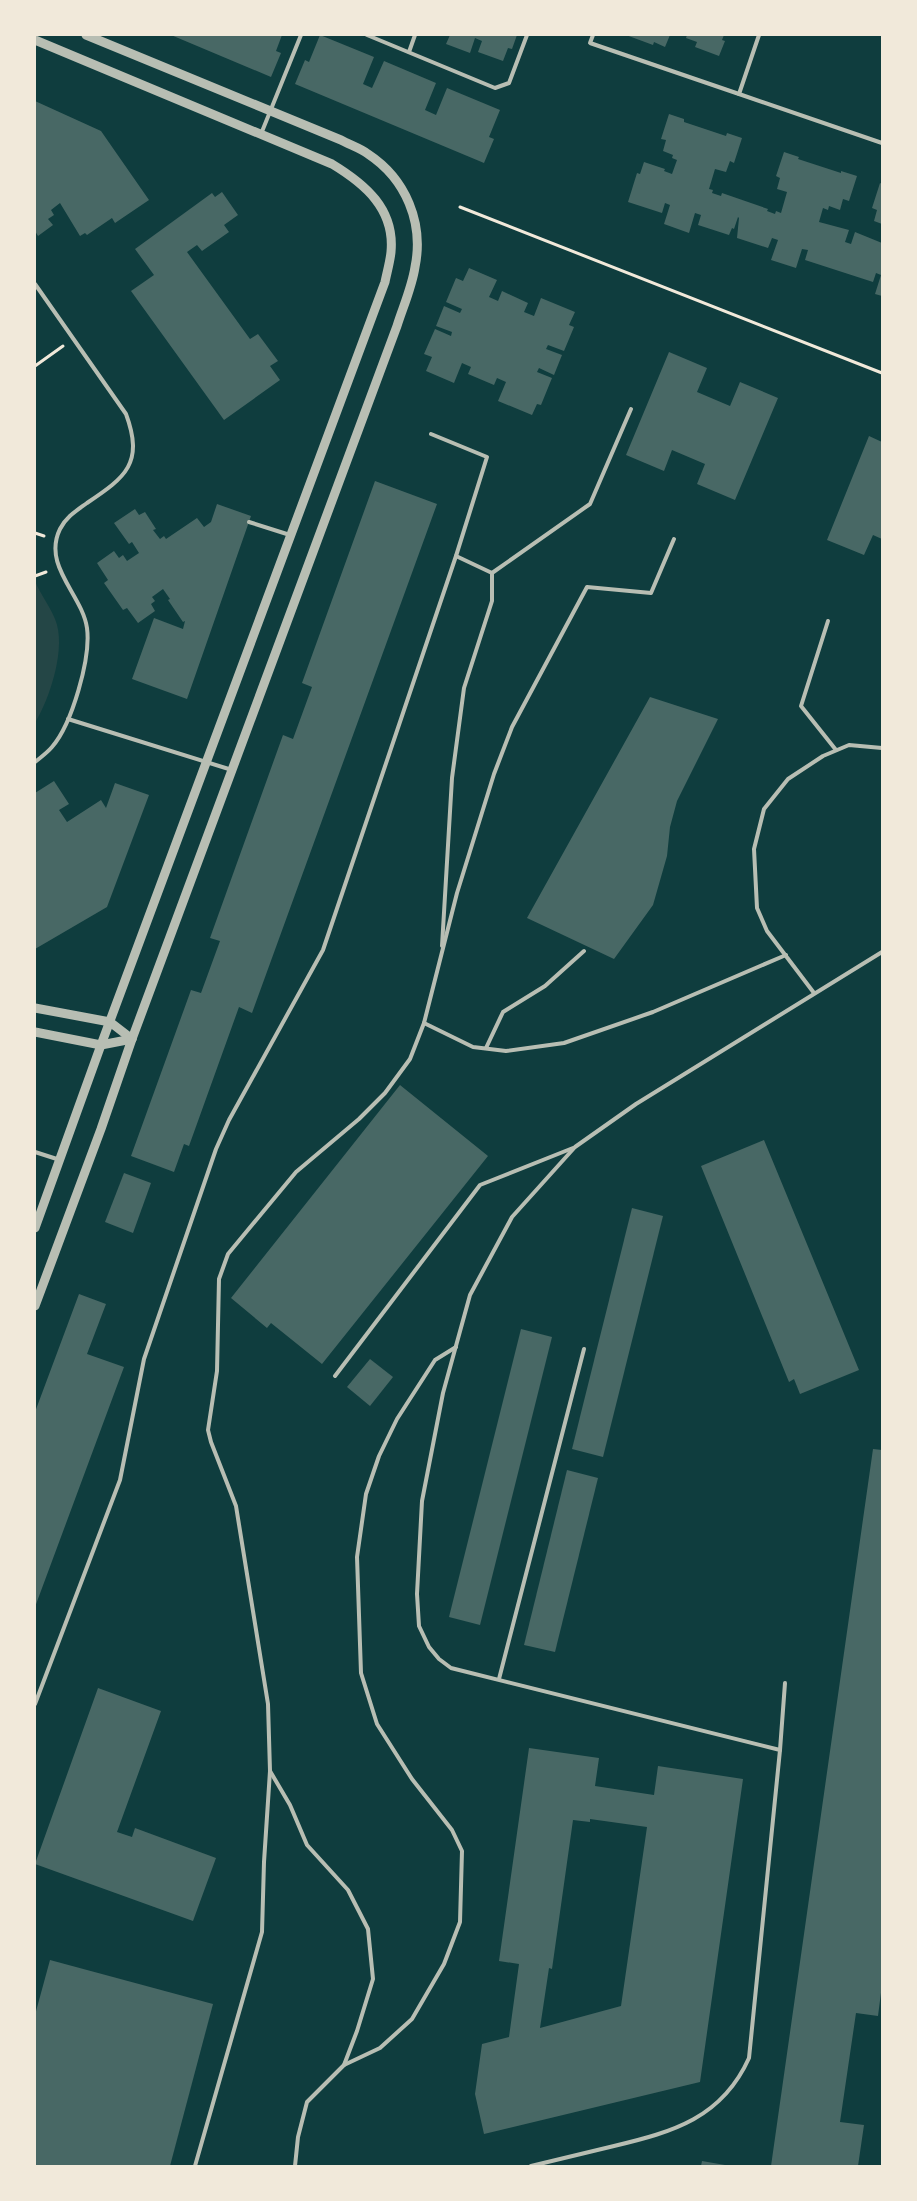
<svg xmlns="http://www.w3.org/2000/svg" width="917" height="2201" font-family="Jost,sans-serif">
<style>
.green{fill:#244646}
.building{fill:#486865;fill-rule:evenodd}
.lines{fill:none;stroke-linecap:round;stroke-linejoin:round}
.path{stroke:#f1e9da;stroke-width:3}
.service{stroke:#b8beb3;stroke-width:4}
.tertiary{stroke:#b8beb3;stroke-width:9}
</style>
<rect width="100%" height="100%" fill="#0f3d3e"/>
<path class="green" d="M 35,581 C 40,594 50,606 55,619 C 67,647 50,698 35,723 Z"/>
<g class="building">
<path d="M 171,35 L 282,35 L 276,51 L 281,53 L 271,77 Z"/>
<path d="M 320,35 L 374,57 L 363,84 L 372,88 L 384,61 L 436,83 L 425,110 L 436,115 L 447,88 L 500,110 L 489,137 L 494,139 L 484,163 L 295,84 L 305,60 L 309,62 Z"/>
<path d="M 450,35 L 517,35 L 512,49 L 508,48 L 503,61 L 478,52 L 482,41 L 475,38 L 470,53 L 446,44 Z"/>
<path d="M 626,35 L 670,35 L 665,47 L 654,42 L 653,45 Z"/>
<path d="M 687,35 L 724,35 L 722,40 L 725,41 L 719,56 L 695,47 L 697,42 L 686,38 Z"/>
<path d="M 35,101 L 101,131 L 149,200 L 115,223 L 112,218 L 87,235 L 85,233 L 80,236 L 60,203 L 51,210 L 54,215 L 48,219 L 53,225 L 38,236 L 35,231 Z"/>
<path d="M 669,114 L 684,119 L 684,122 L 726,136 L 727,133 L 742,138 L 734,163 L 730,161 L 726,172 L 715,169 L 709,189 L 713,190 L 712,193 L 721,196 L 722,193 L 768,209 L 767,211 L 775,214 L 776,211 L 781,213 L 787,192 L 777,189 L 780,178 L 776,176 L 784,152 L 799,157 L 798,159 L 841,173 L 841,171 L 857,176 L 849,201 L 843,199 L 840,210 L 829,206 L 828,210 L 823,208 L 819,222 L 849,230 L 845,242 L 851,244 L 855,232 L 882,243 L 882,296 L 875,294 L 881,275 L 876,273 L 873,282 L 805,260 L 808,250 L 802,249 L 796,268 L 771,260 L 778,240 L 772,238 L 768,248 L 737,238 L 739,218 L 738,217 L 734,229 L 732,228 L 729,235 L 698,225 L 701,215 L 695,213 L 689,233 L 664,224 L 670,205 L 665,203 L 662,213 L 628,202 L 637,173 L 640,174 L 644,162 L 665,169 L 664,171 L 672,174 L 677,160 L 672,158 L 673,155 L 663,151 L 666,140 L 661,139 Z"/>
<path d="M 880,183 L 882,184 L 882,224 L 874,221 L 877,210 L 872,208 Z"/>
<path d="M 222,192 L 238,215 L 224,225 L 229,232 L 202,251 L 197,245 L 187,252 L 250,339 L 258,334 L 278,361 L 270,366 L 280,380 L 224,420 L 131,291 L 154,275 L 135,249 L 212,193 L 215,197 Z"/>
<path d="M 469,268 L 497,280 L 489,297 L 498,301 L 502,291 L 528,303 L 524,312 L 534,316 L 541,298 L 575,312 L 569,325 L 574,327 L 564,351 L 548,345 L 546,349 L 562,355 L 554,375 L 539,368 L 537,372 L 552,378 L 541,405 L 537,404 L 532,415 L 498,401 L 506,382 L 497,378 L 494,385 L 468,374 L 471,367 L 462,363 L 454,383 L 426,371 L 432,357 L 424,354 L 435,329 L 451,336 L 452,332 L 436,326 L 444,306 L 460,313 L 462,309 L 446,302 L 456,278 L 463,281 Z"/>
<path d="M 669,352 L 707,368 L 697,392 L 730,406 L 740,382 L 778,398 L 735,500 L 697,484 L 705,464 L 672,450 L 664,471 L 626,455 Z"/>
<path d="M 869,436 L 882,442 L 882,539 L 873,535 L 864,555 L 827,540 Z"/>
<path d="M 375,481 L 437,504 L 252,1013 L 239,1007 L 189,1146 L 184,1144 L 174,1172 L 131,1156 L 191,990 L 201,993 L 220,941 L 210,938 L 283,735 L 293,739 L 312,687 L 302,683 Z"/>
<path d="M 217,504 L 251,516 L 187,699 L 132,679 L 154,618 L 183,629 L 185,621 L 183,622 L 168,600 L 170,599 L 163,589 L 152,597 L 155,601 L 151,604 L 155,611 L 138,623 L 127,608 L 123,610 L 104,583 L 108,580 L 97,563 L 114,551 L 119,558 L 123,555 L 127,561 L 139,553 L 132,542 L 129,544 L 114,523 L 135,509 L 139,515 L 145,512 L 156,529 L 153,530 L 160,539 L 164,536 L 166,539 L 197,518 L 204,527 L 211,522 Z"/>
<path d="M 650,697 L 718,719 L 677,801 L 670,827 L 667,856 L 653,905 L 614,959 L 527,918 Z"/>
<path d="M 54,781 L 69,804 L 59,810 L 67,822 L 101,800 L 106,808 L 115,783 L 149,795 L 107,907 L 35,949 L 35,793 Z"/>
<path d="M 400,1085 L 488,1156 L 322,1364 L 271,1323 L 267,1328 L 231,1298 Z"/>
<path d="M 764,1140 L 859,1370 L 800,1394 L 794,1379 L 789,1382 L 701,1166 Z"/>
<path d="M 124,1173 L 151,1183 L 133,1233 L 105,1222 Z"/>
<path d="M 632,1208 L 663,1216 L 603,1457 L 572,1449 Z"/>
<path d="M 79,1294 L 106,1304 L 87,1354 L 124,1367 L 35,1607 L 35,1412 Z"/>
<path d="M 521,1329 L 552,1337 L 480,1625 L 449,1617 Z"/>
<path d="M 370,1359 L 393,1377 L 370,1406 L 347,1387 Z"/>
<path d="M 873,1449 L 882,1450 L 882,1985 L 878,2016 L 856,2013 L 840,2122 L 864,2125 L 858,2166 L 771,2166 Z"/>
<path d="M 567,1470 L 598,1478 L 555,1652 L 524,1645 Z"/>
<path d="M 98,1688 L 161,1711 L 117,1832 L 132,1837 L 135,1828 L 216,1858 L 193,1921 L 35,1864 Z"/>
<path d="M 529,1748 L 599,1758 L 595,1786 L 654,1795 L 658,1766 L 743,1779 L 700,2082 L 484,2134 L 475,2094 L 482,2044 L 509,2037 L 519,1964 L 499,1961 ZM 590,1819 L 647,1827 L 621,2006 L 540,2028 L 549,1968 L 552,1969 L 573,1820 L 590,1822 Z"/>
<path d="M 50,1960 L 213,2004 L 170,2166 L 35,2166 L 35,2015 Z"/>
<path d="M 702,2161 L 725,2165 L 725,2166 L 701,2166 Z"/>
</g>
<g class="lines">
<g class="path">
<path d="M 460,207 L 882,373"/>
<path d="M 35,366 L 63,346"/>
<path d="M 35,533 L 44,536"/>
<path d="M 35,576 L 46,572"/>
</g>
<g class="service">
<path d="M 367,35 L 495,88 L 509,83 L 527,35"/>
<path d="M 593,35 L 590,43 L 739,94"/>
<path d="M 759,35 L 739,94 L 882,143"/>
<path d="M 409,52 L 415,35"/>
<path d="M 261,134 L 301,35"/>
<path d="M 35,284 L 126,414 C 144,463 126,477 87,503 C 76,511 66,517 60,529 C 42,566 82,594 87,628 C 91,658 72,724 52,747 C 47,753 41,757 35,762"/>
<path d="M 249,522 L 290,535"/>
<path d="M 674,539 L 651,593 L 587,587 L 512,727 L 494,774 L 457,893 L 424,1023 L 473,1047 L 506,1051 L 564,1043 L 653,1012 L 786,955"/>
<path d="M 492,573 L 590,504 L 631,409"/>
<path d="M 828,621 L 801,706 L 836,750"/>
<path d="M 68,719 L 232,770"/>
<path d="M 442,946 L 452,778 L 464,688 L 492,601 L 492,573 L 456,556"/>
<path d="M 814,993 L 767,931 L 757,908 L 754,849 L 764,809 L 788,779 L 823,756 L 849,745 L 882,748"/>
<path d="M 486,1048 L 503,1012 L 545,986 L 584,951"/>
<path d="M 35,1152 L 60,1160"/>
<path d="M 335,1376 L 480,1185 L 573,1148"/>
<path d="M 499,1679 L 584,1349"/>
<path d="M 35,1704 L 120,1480 L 144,1359 L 216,1149 L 229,1120 L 323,950 L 456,556 L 487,457 L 431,434"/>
<path d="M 780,1750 L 785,1683"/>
<path d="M 270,1771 L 290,1805 L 307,1845 L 348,1890 L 368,1929 L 373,1979 L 357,2031 L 344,2065"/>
<path d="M 195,2166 L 262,1932 L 264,1862 L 270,1771 L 268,1704 L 236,1506 L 211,1442 L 208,1430 L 217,1371 L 219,1279 L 228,1254 L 296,1172 L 359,1119 L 385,1093 L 410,1059 L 424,1023"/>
<path d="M 295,2166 L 298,2137 L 307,2102 L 344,2065 L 380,2048 L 412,2019 L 444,1964 L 460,1922 L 462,1851 L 452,1830 L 412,1779 L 377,1724 L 361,1673 L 357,1557 L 366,1494 L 379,1456 L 397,1419 L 435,1360 L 456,1347"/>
<path d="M 531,2166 C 559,2159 586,2153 614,2146 C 673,2132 722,2118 749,2058 L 780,1750 L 451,1668 L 439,1659 L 429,1647 L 419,1626 L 417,1594 L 422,1501 L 443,1393 L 470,1295 L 512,1217 L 575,1147 L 636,1104 L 882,952"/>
</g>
<g class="tertiary">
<path d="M 35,40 L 332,164 C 365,184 395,209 391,252 C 390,262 387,272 385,282 L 101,1045 L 35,1228"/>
<path d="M 35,1008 L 110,1022 L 132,1039"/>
<path d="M 35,1032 L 101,1045 L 132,1039"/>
<path d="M 35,1306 L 101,1129 L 132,1039 L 397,326 C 403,307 412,287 415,267 C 424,223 406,179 368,154 C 360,148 350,145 341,140 L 86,35"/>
</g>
</g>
<rect width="917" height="2201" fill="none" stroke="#f1e9da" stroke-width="72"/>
</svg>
